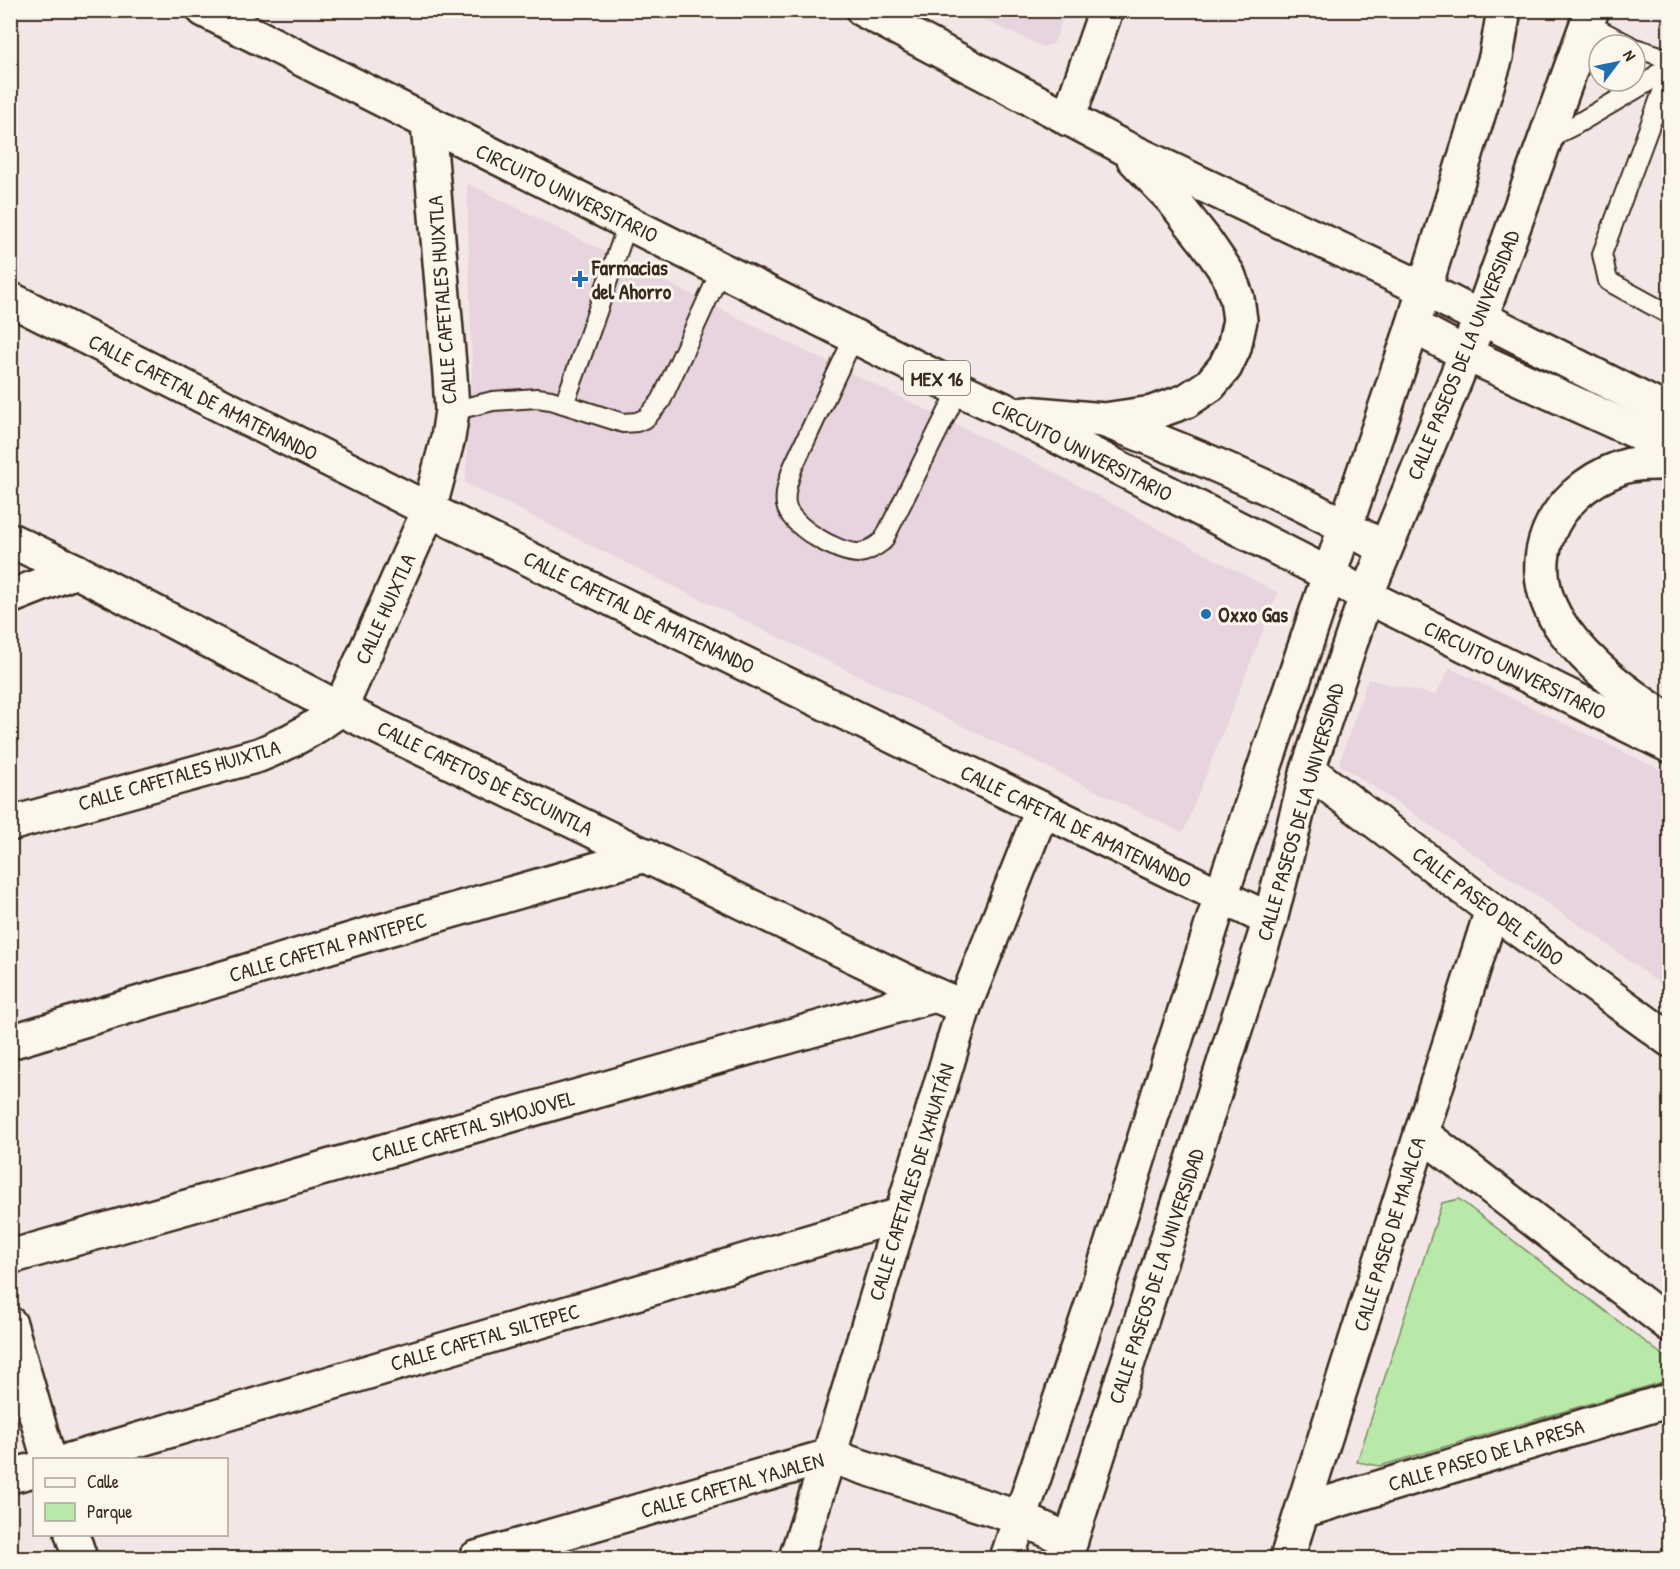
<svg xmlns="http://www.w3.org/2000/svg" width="1680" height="1569" font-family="'Patrick Hand',sans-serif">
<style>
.built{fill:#e7d4de}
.green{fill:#b9e9a8;stroke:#7a8a63;stroke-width:1.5}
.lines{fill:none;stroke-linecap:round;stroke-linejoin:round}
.service-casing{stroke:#3b2a1e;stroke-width:22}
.minor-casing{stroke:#3b2a1e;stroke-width:38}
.trunk-casing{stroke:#3b2a1e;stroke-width:38}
.service{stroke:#fbf7ec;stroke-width:18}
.minor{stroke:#fbf7ec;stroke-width:33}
.trunk{stroke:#fbf7ec;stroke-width:33}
.poi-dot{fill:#1f6fb2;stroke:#fbf7ec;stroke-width:2}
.labels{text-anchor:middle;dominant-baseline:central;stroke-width:6;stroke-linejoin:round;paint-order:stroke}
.shield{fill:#fbf7ec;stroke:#75685c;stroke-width:1.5}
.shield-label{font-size:20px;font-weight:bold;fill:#3b2a1e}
.street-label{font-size:21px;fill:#3b2a1e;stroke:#fbf7ec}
.poi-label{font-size:21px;font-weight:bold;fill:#3b2a1e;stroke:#fbf7ec;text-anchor:start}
</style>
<rect width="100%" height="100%" fill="#f2e7e6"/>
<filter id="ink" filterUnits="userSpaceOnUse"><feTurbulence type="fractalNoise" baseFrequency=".0167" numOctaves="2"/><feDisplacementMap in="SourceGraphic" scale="12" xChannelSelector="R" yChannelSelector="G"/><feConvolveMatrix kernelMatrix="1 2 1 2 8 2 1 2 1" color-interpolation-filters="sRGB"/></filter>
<g filter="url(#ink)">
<g class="built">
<path d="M 965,11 L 1066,11 L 1053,44 L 1043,47 Z"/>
<path d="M 467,183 L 793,345 L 1040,465 L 1278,593 L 1183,833 L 677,588 L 465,483 L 472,375 Z"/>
<path d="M 1450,668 L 1669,774 L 1669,991 L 1596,936 L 1339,764 L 1368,679 L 1435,695 Z"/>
</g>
<path class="green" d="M 1459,1199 L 1669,1360 L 1669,1380 L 1380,1466 L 1357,1462 L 1442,1203 Z"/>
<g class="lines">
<g class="service-casing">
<g id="service">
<path d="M 1587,23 L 1629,45"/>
<path d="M 1635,48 L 1670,59"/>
<path d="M 1670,71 L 1602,254 L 1608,281 L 1670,315"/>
<path d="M 1545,140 L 1575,125 L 1648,82 L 1670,63"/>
<path d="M 854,337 L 793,467 C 789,479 784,492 786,505 C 790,526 837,553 858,553 C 867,553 876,546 883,541 L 959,389"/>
<path d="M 564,404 C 587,344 606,284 628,223"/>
<path d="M 452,411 L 493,401 L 537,398 L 551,400 L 623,423 L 637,422 L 646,418 L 661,401 L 721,270"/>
</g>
</g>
<g class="minor-casing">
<g id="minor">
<path d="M 1068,119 L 1106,10"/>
<path d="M 10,299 L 429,510 L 1270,920"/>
<path d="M 10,540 L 76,571 L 340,709 L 935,995 L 964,1007"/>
<path d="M 10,597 L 76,571"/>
<path d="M 1308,770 L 1492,910 L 1670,1040"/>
<path d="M 10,824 L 259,755 C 291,742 312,730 340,709 L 429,510 L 448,438 L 452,411 L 450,376 L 428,124"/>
<path d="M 10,1042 L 367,935 L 646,855"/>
<path d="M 1421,1133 L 1670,1325"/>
<path d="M 10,1257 L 935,995"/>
<path d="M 10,1324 L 49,1460"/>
<path d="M 70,1460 L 900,1215"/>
<path d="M 10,1476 L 34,1470"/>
<path d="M 1302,1511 L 1670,1400"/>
<path d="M 72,1534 L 80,1558"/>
<path d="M 476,1558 L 829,1456 L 1020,1518 L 1071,1541"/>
<path d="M 796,1558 L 829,1456 L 964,1007 L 1042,810"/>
<path d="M 1007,1558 L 1096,1293 L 1221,896 L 1413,326 L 1496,57 L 1504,10"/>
<path d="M 1065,1558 L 1270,920 L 1308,770 L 1366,596 L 1481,317 L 1592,10"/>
<path d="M 1287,1558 L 1492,910"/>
</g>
</g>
<g class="trunk-casing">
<g id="trunk">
<path d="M 204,10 L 959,389 L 1009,412 L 1328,574 L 1366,596 L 1670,746"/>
<path d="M 863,10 L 1121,146 L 1424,289 L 1670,413"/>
<path d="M 1413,326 L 1466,354 L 1670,447"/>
<path d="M 1026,413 L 1104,420 L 1152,413 L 1186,401 L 1210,385 L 1225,367 L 1234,348 L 1240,320 L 1237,298 L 1228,274 L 1206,242 L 1173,200 L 1134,159"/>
<path d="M 1106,421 C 1201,457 1297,497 1385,549"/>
<path d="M 1670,463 C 1653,463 1635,462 1620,468 C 1550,493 1517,566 1563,629 C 1591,668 1631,696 1670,722"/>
</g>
</g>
<use href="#service" class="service"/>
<use href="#minor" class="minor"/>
<use href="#trunk" class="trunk"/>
</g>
</g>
<g class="poi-dot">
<path d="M577 270h6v6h6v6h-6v6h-6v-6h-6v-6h6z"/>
<circle cx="1206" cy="614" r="6"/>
</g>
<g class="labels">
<rect class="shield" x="904" y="361" width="66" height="34" rx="4.5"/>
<g class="shield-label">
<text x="937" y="378">MEX 16</text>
</g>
<g class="street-label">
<text transform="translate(567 193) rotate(26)">CIRCUITO UNIVERSITARIO</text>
<text transform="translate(442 300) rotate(-94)">CALLE CAFETALES HUIXTLA</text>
<text transform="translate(1463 355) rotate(-68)">CALLE PASEOS DE LA UNIVERSIDAD</text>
<text transform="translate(203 397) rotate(27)">CALLE CAFETAL DE AMATENANDO</text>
<text transform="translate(1082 450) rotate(27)">CIRCUITO UNIVERSITARIO</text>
<text transform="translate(385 609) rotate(-66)">CALLE HUIXTLA</text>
<text transform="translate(639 612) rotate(26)">CALLE CAFETAL DE AMATENANDO</text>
<text transform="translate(1515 670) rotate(26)">CIRCUITO UNIVERSITARIO</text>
<text transform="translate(179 775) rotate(-16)">CALLE CAFETALES HUIXTLA</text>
<text transform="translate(485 778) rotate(26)">CALLE CAFETOS DE ESCUINTLA</text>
<text transform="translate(1300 812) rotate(-74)">CALLE PASEOS DE LA UNIVERSIDAD</text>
<text transform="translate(1076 826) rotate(26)">CALLE CAFETAL DE AMATENANDO</text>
<text transform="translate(1488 906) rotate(37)">CALLE PASEO DEL EJIDO</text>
<text transform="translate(328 947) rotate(-16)">CALLE CAFETAL PANTEPEC</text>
<text transform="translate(473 1126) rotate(-16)">CALLE CAFETAL SIMOJOVEL</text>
<text transform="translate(911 1182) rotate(-73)">CALLE CAFETALES DE IXHUATÁN</text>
<text transform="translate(1389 1234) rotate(-73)">CALLE PASEO DE MAJALCA</text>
<text transform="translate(1156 1276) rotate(-72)">CALLE PASEOS DE LA UNIVERSIDAD</text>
<text transform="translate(485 1337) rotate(-16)">CALLE CAFETAL SILTEPEC</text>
<text transform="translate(1486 1455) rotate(-17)">CALLE PASEO DE LA PRESA</text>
<text transform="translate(732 1485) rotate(-16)">CALLE CAFETAL YAJALEN</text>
</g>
<g class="poi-label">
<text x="592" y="267">Farmacias<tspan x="592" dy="24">del Ahorro</tspan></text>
<text x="1218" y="614">Oxxo Gas</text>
</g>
</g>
<rect width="1680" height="1569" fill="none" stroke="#fbf7ec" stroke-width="36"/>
<rect x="18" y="18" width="1644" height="1533" fill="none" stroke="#3b2a1e" stroke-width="2" filter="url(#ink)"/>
<rect x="33" y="1458" width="195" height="78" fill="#fbf7ec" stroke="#aea59a" stroke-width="1.5"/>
<rect x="45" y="1478" width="30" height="9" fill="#fbf7ec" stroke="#aea59a" stroke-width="1.5"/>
<text x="87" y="1488" font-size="18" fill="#3b2a1e">Calle</text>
<rect x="45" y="1503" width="30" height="18" fill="#b9e9a8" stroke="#aea59a" stroke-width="1.5"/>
<text x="87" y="1518" font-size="18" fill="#3b2a1e">Parque</text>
<g transform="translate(1617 63) rotate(58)"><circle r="28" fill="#fbf7ec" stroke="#aea59a" stroke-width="1.5"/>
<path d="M0-4.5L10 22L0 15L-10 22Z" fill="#1f6fb2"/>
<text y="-9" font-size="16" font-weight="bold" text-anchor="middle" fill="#3b2a1e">N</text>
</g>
</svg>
